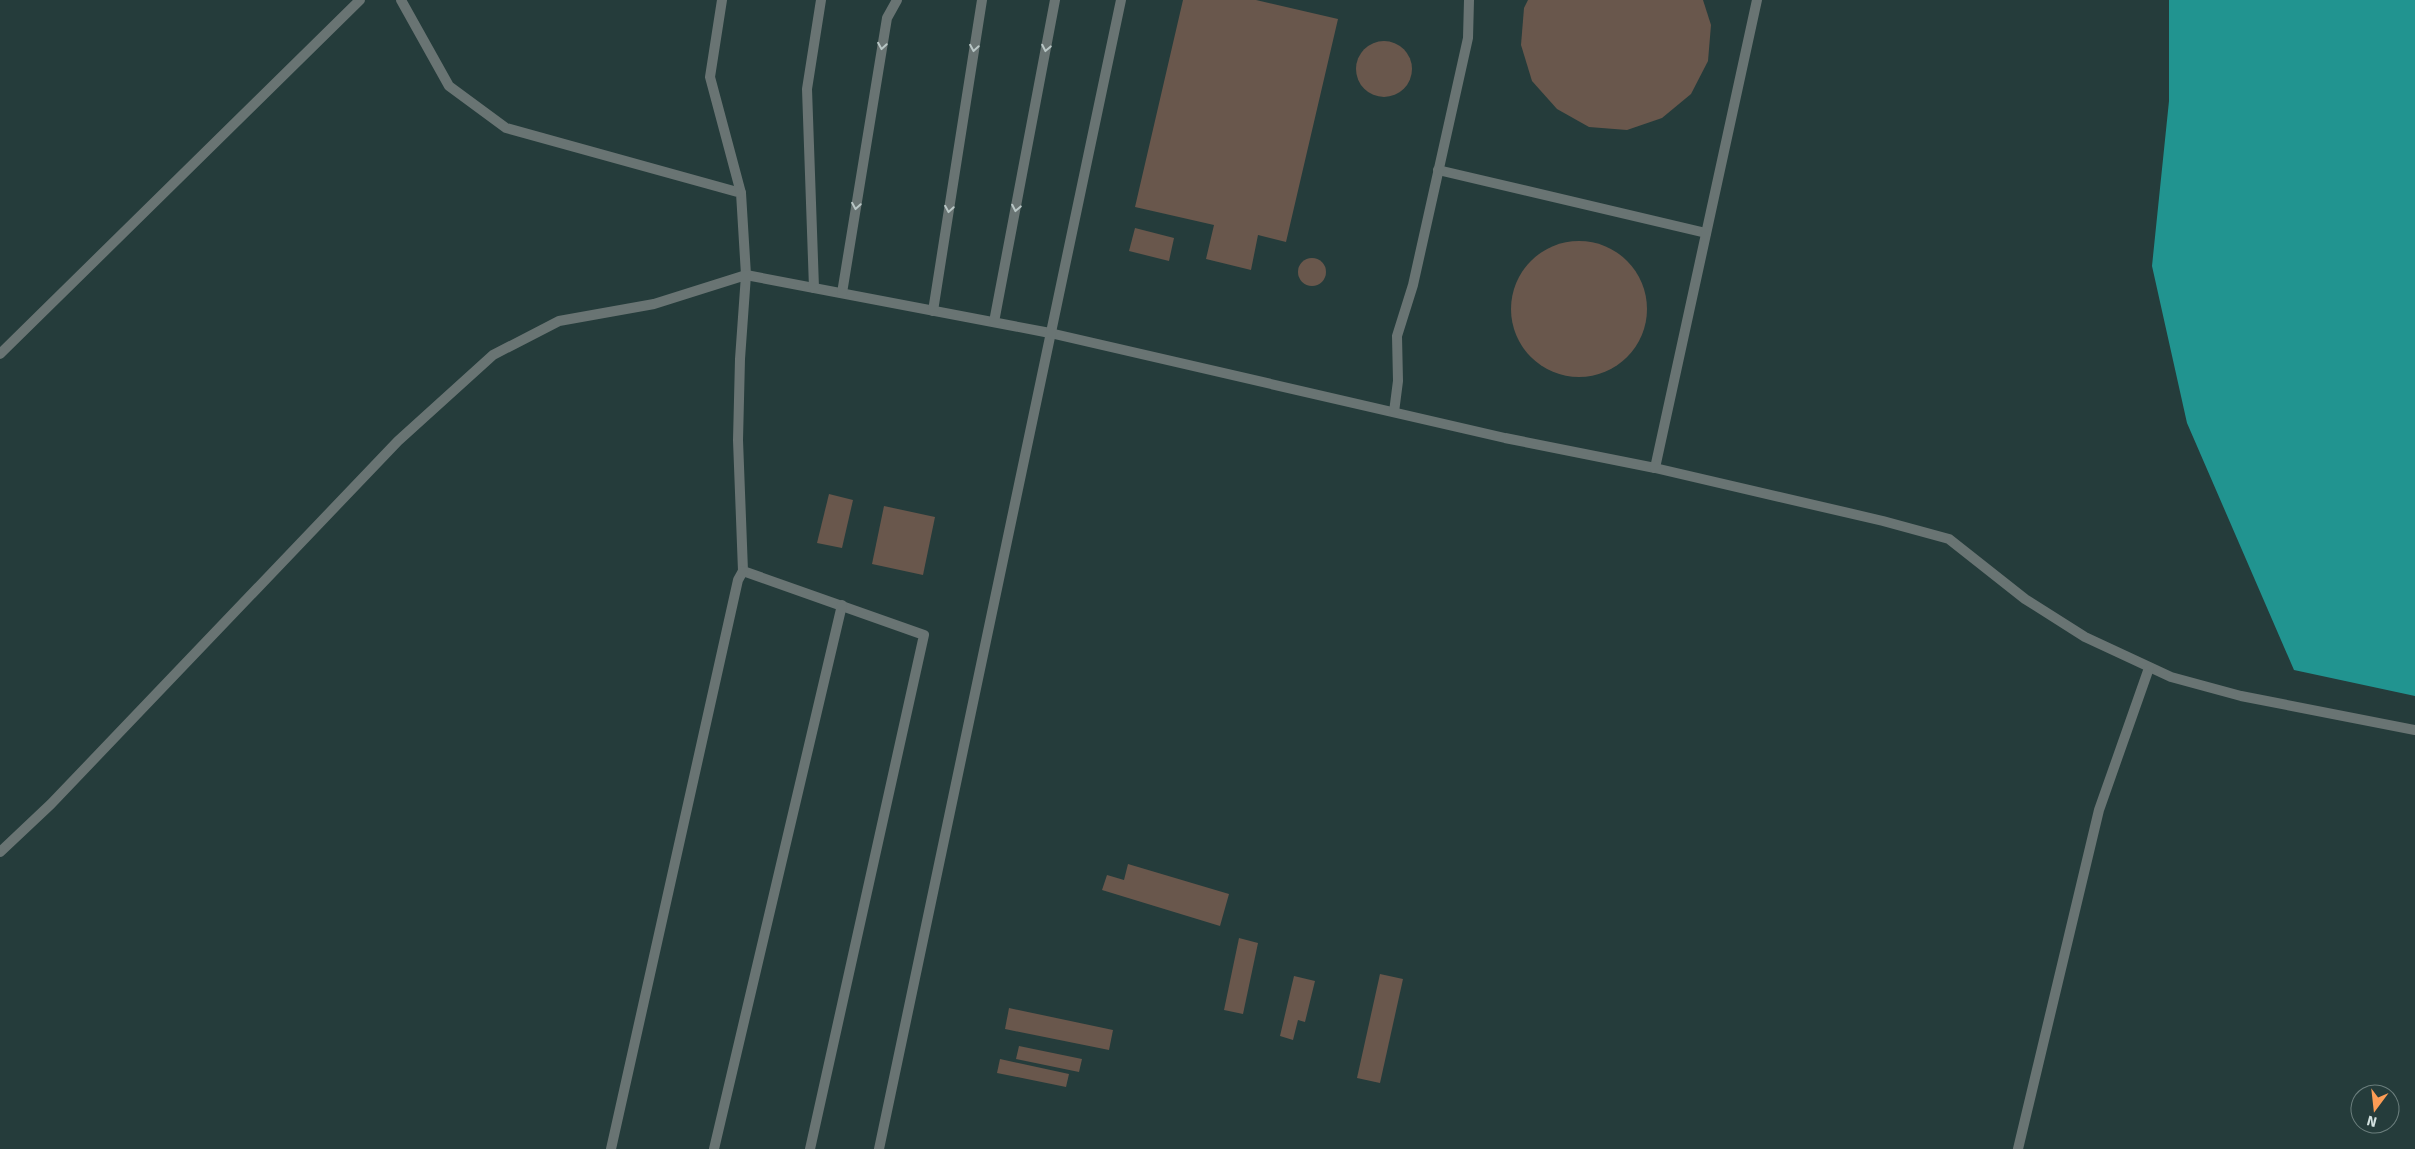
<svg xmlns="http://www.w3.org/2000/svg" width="2415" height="1149" font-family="Signika,sans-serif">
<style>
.water{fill:#219490}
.building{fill:#69574c}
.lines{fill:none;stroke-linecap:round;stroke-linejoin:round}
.lane{stroke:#697473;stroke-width:10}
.oneway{stroke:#b8c6c5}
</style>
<rect width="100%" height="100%" fill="#253c3b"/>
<path class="water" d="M 2169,0 L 2415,0 L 2415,696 L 2294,670 L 2187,423 L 2152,266 L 2169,101 Z"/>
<g class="building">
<path d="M 1183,0 L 1256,0 L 1338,19 L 1286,242 L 1258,235 L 1251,270 L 1206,259 L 1214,225 L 1135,207 Z"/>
<path d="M 1528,0 L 1703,0 L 1711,25 L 1708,61 L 1691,94 L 1662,118 L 1627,130 L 1589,127 L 1557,109 L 1532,81 L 1521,45 L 1524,8 Z"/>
<circle cx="1384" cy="69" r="28"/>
<path d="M 1135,228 L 1174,238 L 1169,261 L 1129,251 Z"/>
<circle cx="1579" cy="309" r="68"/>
<circle cx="1312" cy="272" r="14"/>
<path d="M 829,494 L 853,500 L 842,548 L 817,543 Z"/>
<path d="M 884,506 L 935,517 L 923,575 L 872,564 Z"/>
<path d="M 1128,864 L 1229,894 L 1220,926 L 1102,890 L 1107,875 L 1124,880 Z"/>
<path d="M 1239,938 L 1258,943 L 1243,1014 L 1224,1010 Z"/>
<path d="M 1380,974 L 1403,979 L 1380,1083 L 1357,1078 Z"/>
<path d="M 1294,976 L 1315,981 L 1305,1022 L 1298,1020 L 1293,1040 L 1280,1036 Z"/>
<path d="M 1009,1008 L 1113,1030 L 1109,1050 L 1005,1029 Z"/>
<path d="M 1019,1046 L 1082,1059 L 1079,1072 L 1016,1059 Z"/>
<path d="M 1000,1059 L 1069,1074 L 1066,1087 L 997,1073 Z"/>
</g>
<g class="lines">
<g class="lane">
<path d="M 401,0 L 449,86 L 506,128 L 741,193 L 746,275 L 1050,333 L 1505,438 L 1655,468 L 1883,521 L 1949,539 L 2025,599 L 2085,637 L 2171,677 L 2241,696 L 2415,730"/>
<path d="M 722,0 L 710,77 L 741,193"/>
<path d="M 1438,170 L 1706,233"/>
<path d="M 814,288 L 807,89 L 821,0"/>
<path d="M 842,293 L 887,18 L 897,0"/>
<path d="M 933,311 L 982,0"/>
<path d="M 994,322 L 1055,0"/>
<path d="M 0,354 L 360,0"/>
<path d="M 1394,412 L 1398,381 L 1397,336 L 1413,285 L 1468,38 L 1469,0"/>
<path d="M 1655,468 L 1757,0"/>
<path d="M 0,852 L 51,804 L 398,441 L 493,355 L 559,321 L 654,304 L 746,275 L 740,359 L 738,440 L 743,571 L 924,635 L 810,1149"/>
<path d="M 611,1149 L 738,580 L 743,571"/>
<path d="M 714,1149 L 842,605"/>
<path d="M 879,1149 L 1121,0"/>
<path d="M 2018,1149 L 2099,810 L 2149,668"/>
</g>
</g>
<defs><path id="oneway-chevron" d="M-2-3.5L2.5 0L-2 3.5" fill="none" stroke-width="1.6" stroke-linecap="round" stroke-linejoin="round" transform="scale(1.25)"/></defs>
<g class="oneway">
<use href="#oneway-chevron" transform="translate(882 46) rotate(99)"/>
<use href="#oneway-chevron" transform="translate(974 48) rotate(99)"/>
<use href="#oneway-chevron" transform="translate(1046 48) rotate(101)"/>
<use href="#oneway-chevron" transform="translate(856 206) rotate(99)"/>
<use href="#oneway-chevron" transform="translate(1016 208) rotate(101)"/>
<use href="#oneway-chevron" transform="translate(949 209) rotate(99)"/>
</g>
<g transform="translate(2375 1109) rotate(195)"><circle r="24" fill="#253c3b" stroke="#6b7e7d"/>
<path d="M0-4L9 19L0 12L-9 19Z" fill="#fd9c55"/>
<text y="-8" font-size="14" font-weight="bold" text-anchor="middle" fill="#d3e1e0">N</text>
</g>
</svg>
